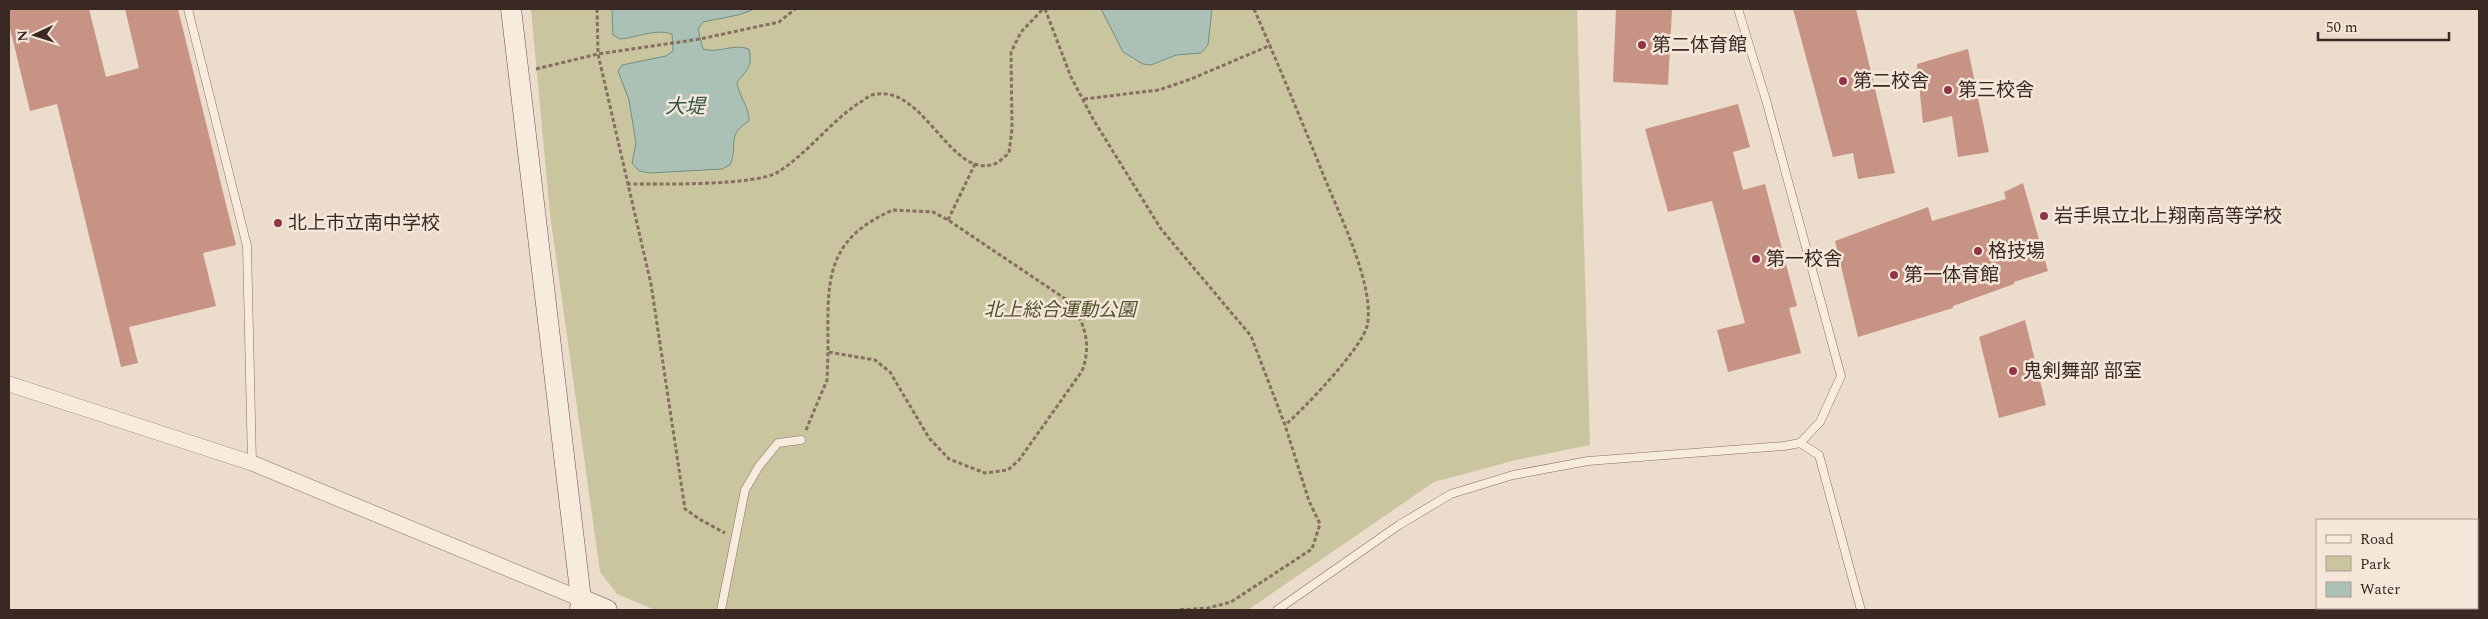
<svg xmlns="http://www.w3.org/2000/svg" width="2488" height="619" font-family="Spectral,'Noto Sans JP',serif">
<style>
.green{fill:#c9c69f}
.water{fill:#abc1b6;stroke:#728f82}
.building{fill:#c69384}
.lines{fill:none;stroke-linecap:round;stroke-linejoin:round}
.lane-casing{stroke:#876e60;stroke-width:9}
.street-casing{stroke:#876e60;stroke-width:16}
.secondary-casing{stroke:#694f43;stroke-width:21}
.path{stroke:#876e60;stroke-width:3;stroke-dasharray:4 2.5;stroke-linecap:butt}
.lane{stroke:#f7ebde;stroke-width:8}
.street{stroke:#f7ebde;stroke-width:15}
.secondary{stroke:#f7ebde;stroke-width:20}
.poi-dot{fill:#913548;stroke:#f4e7da;stroke-width:2}
.labels{text-anchor:middle;dominant-baseline:central;stroke-width:5;stroke-linejoin:round;paint-order:stroke}
.poi-label{font-size:19px;fill:#392922;stroke:#f4e7da;text-anchor:start}
.park-label{font-size:19px;font-style:italic;fill:#51542b;stroke:#f4e7da}
.water-label{font-size:20px;font-style:italic;fill:#33584e;stroke:#f4e7da}
</style>
<rect width="100%" height="100%" fill="#ecdccb"/>
<path class="green" d="M 531,9 L 1577,9 L 1590,445 L 1516,460 L 1434,482 L 1248,610 L 655,610 L 617,594 L 600,572 L 550,214 Z"/>
<g class="water">
<path d="M 612,9 L 755,9 L 738,15 L 703,22 L 698,29 L 703,49 C 719,54 733,43 749,49 C 753,66 747,70 737,82 C 739,97 749,106 749,121 C 725,136 739,144 730,165 L 722,169 L 650,173 L 639,171 L 632,163 L 636,143 L 629,100 L 618,71 L 622,65 L 666,56 L 673,51 L 672,34 C 656,28 636,38 620,39 L 613,35 Z"/>
<path d="M 1101,9 L 1212,9 L 1208,45 L 1201,53 L 1176,55 L 1151,65 L 1143,64 L 1123,52 Z"/>
</g>
<g class="building">
<path d="M 9,9 L 89,9 L 106,77 L 139,68 L 125,9 L 178,9 L 236,245 L 203,253 L 216,306 L 129,327 L 138,363 L 121,367 L 57,104 L 30,111 L 9,24 Z"/>
<path d="M 1616,9 L 1672,9 L 1668,85 L 1613,82 Z"/>
<path d="M 1793,9 L 1856,9 L 1895,173 L 1858,179 L 1853,153 L 1833,157 Z"/>
<path d="M 1968,49 L 1989,152 L 1958,157 L 1952,116 L 1923,123 L 1917,64 Z"/>
<path d="M 1738,104 L 1750,147 L 1733,152 L 1743,190 L 1765,184 L 1797,306 L 1789,308 L 1801,353 L 1728,372 L 1717,330 L 1745,323 L 1712,201 L 1668,212 L 1645,129 Z"/>
<path d="M 2023,183 L 2048,271 L 2014,282 L 2014,284 L 1953,306 L 1953,308 L 1858,337 L 1835,241 L 1928,207 L 1932,221 L 2006,199 L 2004,192 Z"/>
<path d="M 2025,320 L 2046,405 L 1999,418 L 1979,337 Z"/>
</g>
<g class="lines">
<g class="lane-casing">
<g id="lane">
<path d="M 188,9 L 247,246 L 252,463"/>
<path d="M 1800,443 L 1819,455 L 1861,610"/>
<path d="M 721,610 L 745,490 L 759,466 L 778,443 L 801,440"/>
<path d="M 1277,610 L 1399,525 L 1451,494 L 1513,475 L 1588,461 L 1784,446 L 1800,443 L 1820,422 L 1841,376 L 1766,100 L 1738,9"/>
</g>
</g>
<g class="street-casing">
<path id="street" d="M 9,384 L 252,463 L 581,599"/>
</g>
<g class="secondary-casing">
<g id="secondary">
<path d="M 511,9 L 581,599 L 580,610"/>
<path d="M 581,599 L 607,610"/>
</g>
</g>
<g class="path">
<path d="M 597,9 L 598,54 L 651,284 L 685,509 L 701,520 L 725,533"/>
<path d="M 1045,9 L 1071,77 L 1093,119 L 1161,229 L 1251,336 L 1285,425 L 1309,501 L 1320,524 L 1312,549 L 1231,602 L 1208,608 L 1178,610"/>
<path d="M 1254,9 C 1278,64 1301,119 1323,174 C 1338,212 1376,287 1367,326 C 1362,348 1303,410 1285,425"/>
<path d="M 536,69 L 598,54 L 700,39 L 779,22 L 795,9"/>
<path d="M 1084,99 L 1159,90 L 1191,79 L 1271,45"/>
<path d="M 627,184 C 657,184 756,186 778,172 C 808,153 830,122 859,103 C 863,101 868,96 872,95 C 923,81 950,180 994,164 C 999,163 1005,156 1009,153 L 1012,129 L 1011,52 L 1021,32 L 1043,9"/>
<path d="M 893,210 L 933,212 L 948,220 L 1067,300 C 1085,320 1092,345 1082,371 L 1019,460 L 1008,470 L 985,473 L 949,459 L 929,438 L 890,372 L 875,360 L 828,352 C 828,284 822,241 893,210 Z"/>
<path d="M 948,220 L 975,164"/>
<path d="M 806,430 L 827,380 L 828,352"/>
</g>
<use href="#lane" class="lane"/>
<use href="#street" class="street"/>
<use href="#secondary" class="secondary"/>
</g>
<g class="poi-dot">
<circle cx="1642" cy="45" r="5"/>
<circle cx="1843" cy="81" r="5"/>
<circle cx="1948" cy="90" r="5"/>
<circle cx="2044" cy="216" r="5"/>
<circle cx="278" cy="223" r="5"/>
<circle cx="1978" cy="251" r="5"/>
<circle cx="1756" cy="259" r="5"/>
<circle cx="1894" cy="275" r="5"/>
<circle cx="2013" cy="371" r="5"/>
</g>
<g class="labels">
<g class="poi-label">
<text x="1652" y="45">第二体育館</text>
<text x="1853" y="81">第二校舎</text>
<text x="1958" y="90">第三校舎</text>
<text x="2054" y="216">岩手県立北上翔南高等学校</text>
<text x="288" y="223">北上市立南中学校</text>
<text x="1988" y="251">格技場</text>
<text x="1766" y="259">第一校舎</text>
<text x="1904" y="275">第一体育館</text>
<text x="2023" y="371">鬼剣舞部 部室</text>
</g>
<g class="park-label">
<text x="1060" y="310">北上総合運動公園</text>
</g>
<g class="water-label">
<text x="685" y="107">大堤</text>
</g>
</g>
<rect width="2488" height="619" fill="none" stroke="#392922" stroke-width="20"/>
<rect x="2316" y="519" width="162" height="90" fill="#f4e7da" stroke="#a99b90"/>
<rect x="2326" y="535" width="25" height="8" fill="#f7ebde" stroke="#a99b90"/>
<text x="2360" y="544" font-size="15" fill="#392922">Road</text>
<rect x="2326" y="556" width="25" height="15" fill="#c9c69f" stroke="#a99b90"/>
<text x="2360" y="569" font-size="15" fill="#392922">Park</text>
<rect x="2326" y="582" width="25" height="15" fill="#abc1b6" stroke="#a99b90"/>
<text x="2360" y="594" font-size="15" fill="#392922">Water</text>
<g transform="translate(35 35) rotate(266)" stroke="#f4e7da" stroke-width="4" paint-order="stroke">
<path d="M0-4L9 19L0 12L-9 19Z" fill="#392922"/>
<text y="-8" font-size="14" font-weight="bold" text-anchor="middle" fill="#392922">N</text>
</g>
<path d="M2318 32v8h131v-8" fill="none" stroke="#392922" stroke-width="2.5"/>
<text x="2326" y="32" font-size="15" fill="#392922" stroke="#f4e7da" stroke-width="4" paint-order="stroke">50 m</text>
</svg>
